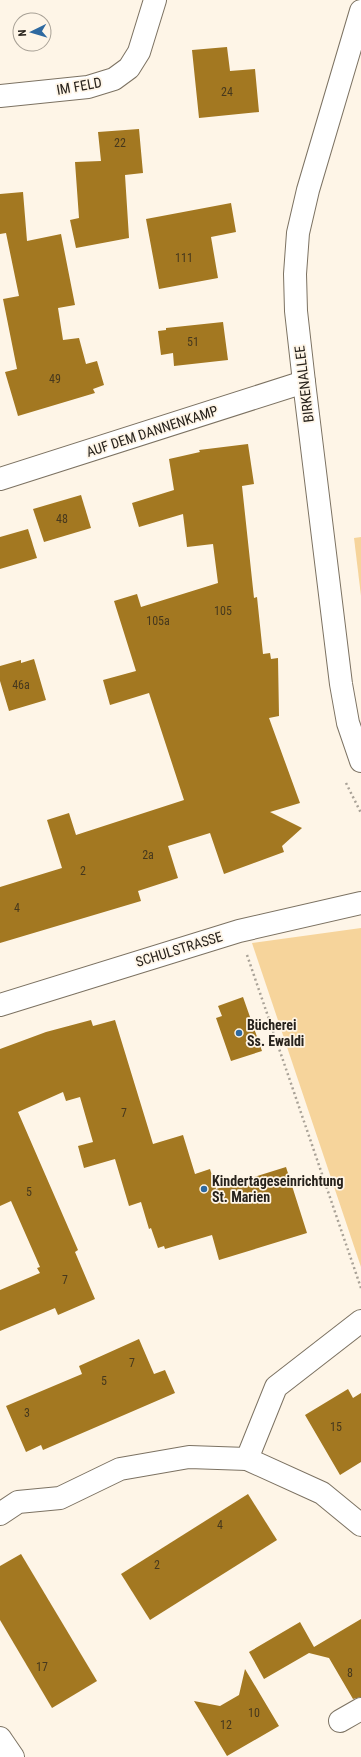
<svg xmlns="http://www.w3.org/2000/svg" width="361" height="1757" font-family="'Roboto Condensed',sans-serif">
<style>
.green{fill:#f6d49b}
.building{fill:#a37821}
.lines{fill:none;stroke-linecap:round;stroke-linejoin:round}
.street-casing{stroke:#7c7262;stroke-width:24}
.secondary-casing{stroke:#7c7262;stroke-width:24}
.path{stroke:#a9a297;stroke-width:2.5;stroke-dasharray:2 3;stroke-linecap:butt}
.street{stroke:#fff;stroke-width:22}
.secondary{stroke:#fff;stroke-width:22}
.poi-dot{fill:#2e69a0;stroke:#fef5e7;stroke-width:1.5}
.labels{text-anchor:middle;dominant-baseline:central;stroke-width:3.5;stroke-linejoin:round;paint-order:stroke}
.number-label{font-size:12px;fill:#46381d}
.street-label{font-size:14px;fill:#27221c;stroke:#fef5e7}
.poi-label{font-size:14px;font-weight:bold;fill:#27221c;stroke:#fef5e7;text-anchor:start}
</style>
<rect width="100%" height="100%" fill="#fef5e7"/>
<g class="green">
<path d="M 361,537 L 361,596 L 354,538 Z"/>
<path d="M 361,928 L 361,1267 L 252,943 Z"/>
</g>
<g class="building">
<path d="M 227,47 L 230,71 L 255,69 L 259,112 L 199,118 L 192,50 Z"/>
<path d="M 139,129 L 143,173 L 125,175 L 129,238 L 76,248 L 70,220 L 79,218 L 75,162 L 101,161 L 98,132 Z"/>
<path d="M 23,192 L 27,241 L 61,234 L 75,305 L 58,308 L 63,340 L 79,338 L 86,364 L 97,361 L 104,385 L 93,389 L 95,393 L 18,416 L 5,372 L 17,369 L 3,299 L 19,296 L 6,233 L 0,234 L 0,194 Z"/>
<path d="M 231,203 L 236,232 L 211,237 L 218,278 L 159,289 L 146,219 Z"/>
<path d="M 223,322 L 228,360 L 174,366 L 173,353 L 161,355 L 158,331 L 166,330 L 166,328 Z"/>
<path d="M 248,444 L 254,484 L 242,486 L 254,598 L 257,597 L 263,654 L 270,653 L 271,659 L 278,658 L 279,716 L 269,718 L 300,803 L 270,812 L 302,828 L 282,846 L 284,852 L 224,874 L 210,833 L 168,846 L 178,878 L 138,891 L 141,901 L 0,943 L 0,887 L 62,868 L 47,820 L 69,813 L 76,835 L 184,800 L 149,693 L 110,705 L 103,680 L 136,671 L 114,601 L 137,594 L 141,607 L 218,583 L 213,544 L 187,547 L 183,514 L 139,527 L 132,503 L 174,490 L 169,459 L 200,452 L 199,450 Z"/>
<path d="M 81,495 L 91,528 L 44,542 L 33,509 Z"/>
<path d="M 28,529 L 37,558 L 0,569 L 0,537 Z"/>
<path d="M 34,659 L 46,700 L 9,711 L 0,681 L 0,666 L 21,660 L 21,663 Z"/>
<path d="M 243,997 L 262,1051 L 231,1061 L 216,1018 L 222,1016 L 218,1006 Z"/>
<path d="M 91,1020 L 93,1026 L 115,1020 L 153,1144 L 183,1135 L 195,1174 L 210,1169 L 216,1189 L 286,1167 L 307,1233 L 219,1260 L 212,1235 L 165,1249 L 164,1246 L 158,1248 L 151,1228 L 149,1229 L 141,1202 L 129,1206 L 115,1159 L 84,1168 L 78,1146 L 93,1142 L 80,1097 L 66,1101 L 63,1092 L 18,1112 L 78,1250 L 75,1252 L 95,1299 L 58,1315 L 55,1308 L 0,1331 L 0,1290 L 40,1273 L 37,1268 L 40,1267 L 11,1201 L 0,1206 L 0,1049 L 46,1032 Z"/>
<path d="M 139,1339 L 154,1374 L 165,1370 L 175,1393 L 43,1450 L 41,1445 L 26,1452 L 6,1406 L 82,1374 L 79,1366 Z"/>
<path d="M 348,1389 L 353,1398 L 361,1393 L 361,1462 L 340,1475 L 305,1415 Z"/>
<path d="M 248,1494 L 277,1540 L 150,1620 L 121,1574 Z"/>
<path d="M 21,1554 L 97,1681 L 52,1708 L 0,1620 L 0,1566 Z"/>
<path d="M 361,1619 L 361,1697 L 353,1699 L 329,1658 L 309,1653 L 264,1679 L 249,1652 L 300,1622 L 314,1647 Z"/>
<path d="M 245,1669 L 279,1726 L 227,1756 L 194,1701 L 220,1706 L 239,1695 Z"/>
</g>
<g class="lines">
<g class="street-casing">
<g id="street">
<path d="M 0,96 L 88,87 L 114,79 L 129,68 L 139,52 L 155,0"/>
<path d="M 0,479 L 304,382"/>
<path d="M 0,1005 L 239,931 L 361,903"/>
<path d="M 247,1459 L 276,1387 L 361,1321"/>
<path d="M 0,1514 L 18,1502 L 60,1498 L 120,1469 L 189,1457 L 247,1459 L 322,1493 L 361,1525"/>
<path d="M 340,1721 L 361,1709"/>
<path d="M 0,1738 L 13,1757"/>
</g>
</g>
<g class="secondary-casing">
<path id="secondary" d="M 361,11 L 308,190 L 298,233 L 295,274 L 296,311 L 304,382 L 341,684 L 348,723 L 361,761"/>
</g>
<g class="path">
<path d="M 346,783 L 361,813"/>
<path d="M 247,955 L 361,1288"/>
</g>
<use href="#street" class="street"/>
<use href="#secondary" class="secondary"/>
</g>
<g class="poi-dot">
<circle cx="239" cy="1033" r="4"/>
<circle cx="204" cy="1189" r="4"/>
</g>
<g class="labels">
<g class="number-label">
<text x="227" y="92">24</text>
<text x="120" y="143">22</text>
<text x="184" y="258">111</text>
<text x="193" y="342">51</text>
<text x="55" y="379">49</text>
<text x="62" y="519">48</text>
<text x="223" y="611">105</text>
<text x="158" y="621">105a</text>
<text x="21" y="685">46a</text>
<text x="148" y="855">2a</text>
<text x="83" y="871">2</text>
<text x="17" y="908">4</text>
<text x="124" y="1113">7</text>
<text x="29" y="1192">5</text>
<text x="65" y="1280">7</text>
<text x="132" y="1363">7</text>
<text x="104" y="1381">5</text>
<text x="27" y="1413">3</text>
<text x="336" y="1427">15</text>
<text x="220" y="1525">4</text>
<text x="157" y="1565">2</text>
<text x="42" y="1667">17</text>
<text x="350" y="1673">8</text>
<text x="254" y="1713">10</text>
<text x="226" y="1725">12</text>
</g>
<g class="street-label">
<text transform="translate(79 86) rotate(-10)">IM FELD</text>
<text transform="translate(304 384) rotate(-97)">BIRKENALLEE</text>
<text transform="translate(152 431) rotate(-18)">AUF DEM DANNENKAMP</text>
<text transform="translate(179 949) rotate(-17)">SCHULSTRASSE</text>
</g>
<g class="poi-label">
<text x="247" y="1025">Bücherei<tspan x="247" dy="16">Ss. Ewaldi</tspan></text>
<text x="212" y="1181">Kindertageseinrichtung<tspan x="212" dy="16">St. Marien</tspan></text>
</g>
</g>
<g transform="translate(32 32) rotate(265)"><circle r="19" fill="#fef5e7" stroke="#a8a196"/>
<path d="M0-3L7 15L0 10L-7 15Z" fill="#2e69a0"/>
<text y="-6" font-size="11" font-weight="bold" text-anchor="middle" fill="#27221c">N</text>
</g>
</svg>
